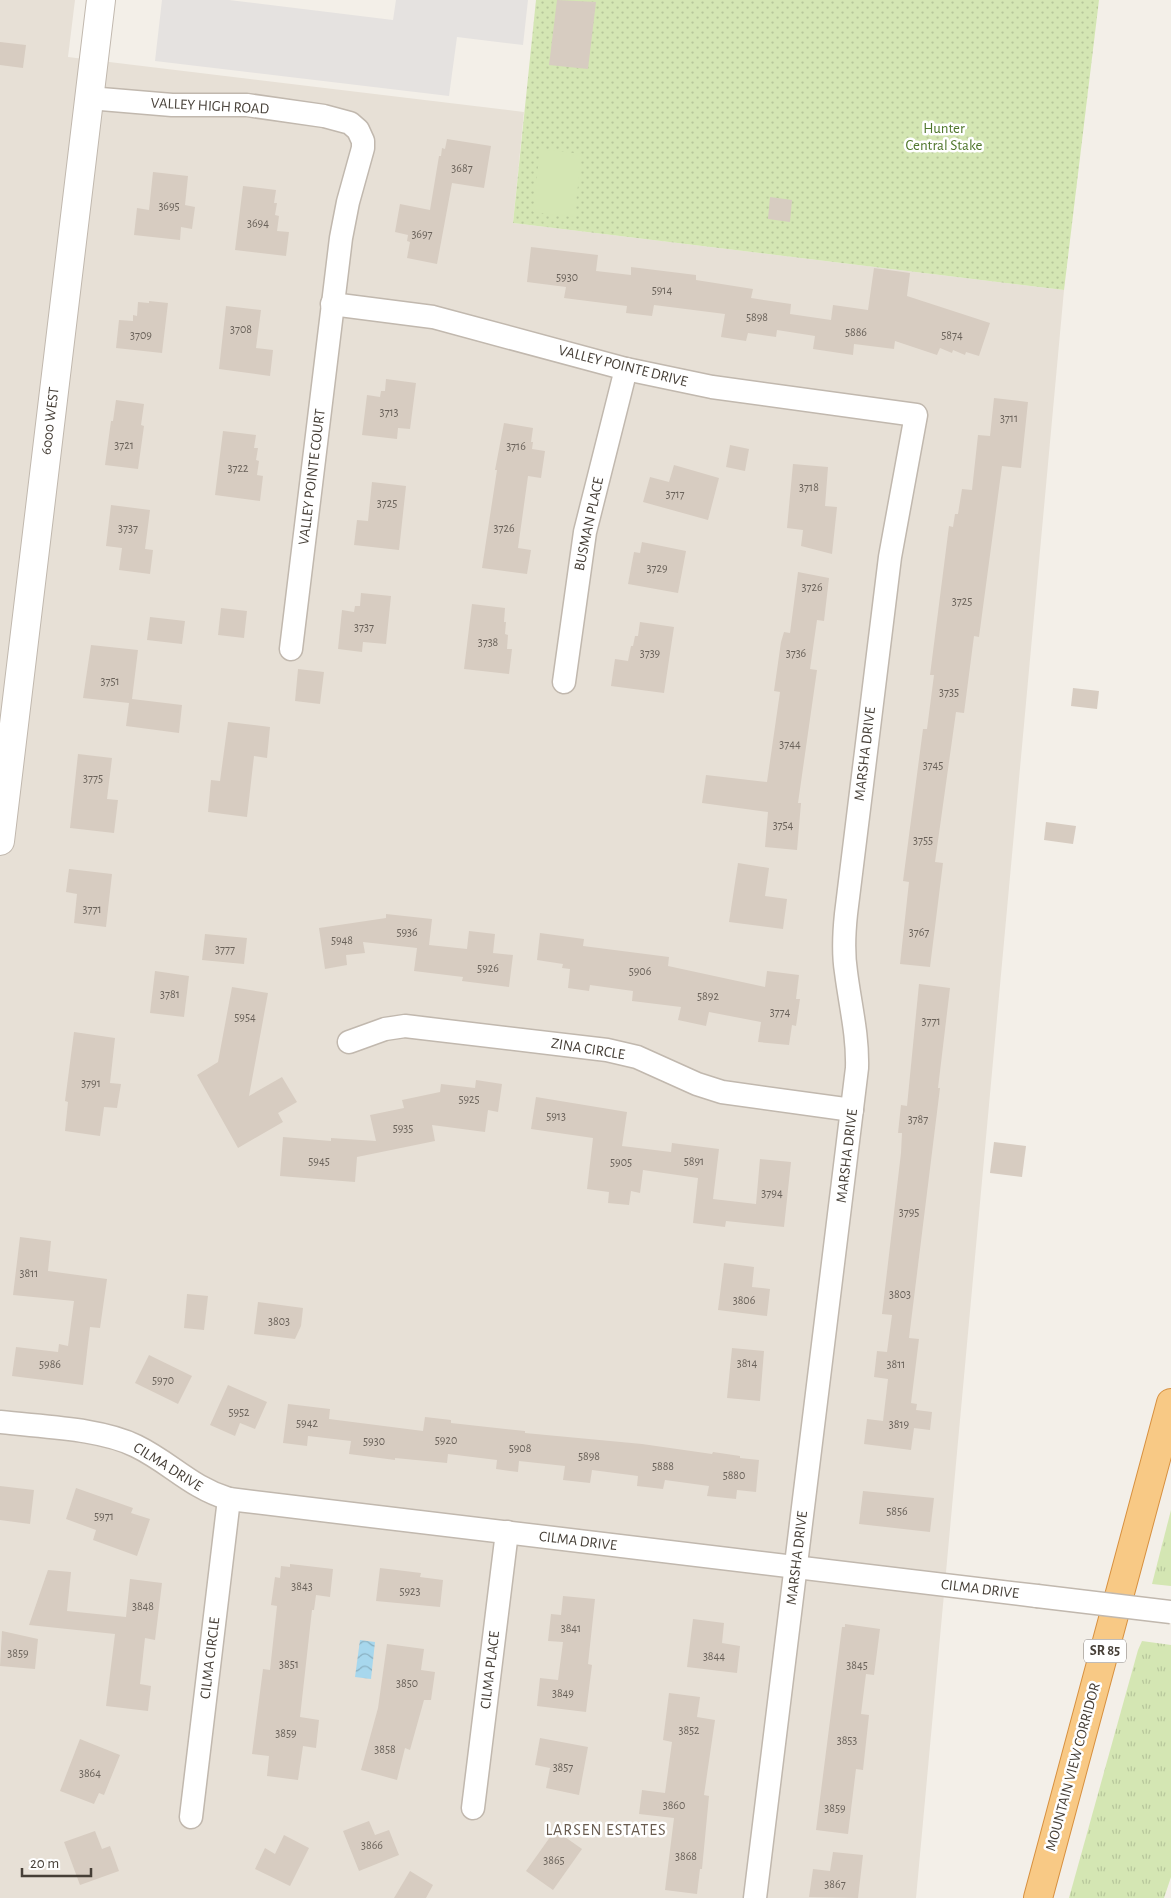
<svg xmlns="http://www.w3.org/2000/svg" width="1171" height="1898" font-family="'Alegreya Sans',sans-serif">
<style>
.residential{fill:#e7e0d6}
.grass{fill:url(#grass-tufts)}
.park{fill:url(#park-dots)}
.garden{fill:#d4e6b3}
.parking{fill:#e5e2e0}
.water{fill:url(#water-waves)}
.building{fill:#d7ccc1}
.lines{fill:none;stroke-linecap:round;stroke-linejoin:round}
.minor-casing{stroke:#c1b8ae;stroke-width:25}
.tertiary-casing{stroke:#c1b8ae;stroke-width:30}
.trunk-casing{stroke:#d7903f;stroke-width:30}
.minor{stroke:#fff;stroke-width:22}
.tertiary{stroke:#fff;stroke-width:28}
.trunk{stroke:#f8c985;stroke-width:28}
.minor-bridge-casing{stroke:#c1b8ae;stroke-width:25;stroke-linecap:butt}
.minor-bridge{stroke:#fff;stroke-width:22}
.labels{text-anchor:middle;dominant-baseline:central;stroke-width:5;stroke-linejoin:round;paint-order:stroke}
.number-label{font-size:12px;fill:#6a625a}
.shield{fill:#fff;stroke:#7e7973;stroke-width:1}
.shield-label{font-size:14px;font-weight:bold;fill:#463f37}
.street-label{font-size:15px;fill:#463f37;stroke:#fff}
.park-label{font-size:15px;fill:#4f762c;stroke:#fff}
.neighbourhood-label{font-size:16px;letter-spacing:1px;fill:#695c4f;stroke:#fff}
</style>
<defs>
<pattern id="grass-tufts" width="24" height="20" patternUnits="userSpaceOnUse" patternTransform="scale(1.25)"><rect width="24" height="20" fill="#d4e6b3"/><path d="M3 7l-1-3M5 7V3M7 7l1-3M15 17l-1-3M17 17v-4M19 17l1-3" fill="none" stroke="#b7c69b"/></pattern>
<pattern id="park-dots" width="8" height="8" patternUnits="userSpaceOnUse" patternTransform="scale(1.25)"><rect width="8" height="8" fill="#d4e6b3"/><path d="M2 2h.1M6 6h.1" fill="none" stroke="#b7c69b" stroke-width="1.8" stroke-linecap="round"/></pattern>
<pattern id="water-waves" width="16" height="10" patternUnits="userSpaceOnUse" patternTransform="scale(1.25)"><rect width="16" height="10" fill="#a7d7ed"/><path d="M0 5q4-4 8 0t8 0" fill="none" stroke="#8ab0c1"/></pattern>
</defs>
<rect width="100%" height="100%" fill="#f3efe8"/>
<path class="residential" d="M 0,0 L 75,0 L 68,57 L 524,112 L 513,223 L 1064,290 L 916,1898 L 0,1898 Z"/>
<g class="grass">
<path d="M 1171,1510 L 1171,1586 L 1152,1584 Z"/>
<path d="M 1142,1641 L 1171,1645 L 1171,1877 L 1164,1898 L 1069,1898 L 1138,1650 Z"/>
</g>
<path class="park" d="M 536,0 L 1099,0 L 1064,290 L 513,223 Z"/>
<path class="garden" d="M 540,149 L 582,154 L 574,217 L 533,212 Z"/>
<path class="parking" d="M 162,0 L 229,0 L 393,20 L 396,0 L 528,0 L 523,45 L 457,37 L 449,96 L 155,61 Z"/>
<path class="water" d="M 360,1640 L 375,1642 L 371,1679 L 355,1677 Z"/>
<g class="building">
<path d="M 557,0 L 596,2 L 588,69 L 549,65 Z"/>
<path d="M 0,42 L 26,45 L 23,68 L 0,65 Z"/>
<path d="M 447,139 L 491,146 L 484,188 L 452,183 L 437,264 L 407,258 L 410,242 L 407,241 L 408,235 L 395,232 L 400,204 L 430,210 L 439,156 L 441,156 L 442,148 L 445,149 Z"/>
<path d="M 153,172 L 188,176 L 185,205 L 195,207 L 192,229 L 181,227 L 180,240 L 134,235 L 137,208 L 149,210 Z"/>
<path d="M 243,186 L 276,190 L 274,203 L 277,203 L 275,215 L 279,216 L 277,231 L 289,232 L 286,256 L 235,250 Z"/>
<path d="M 770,197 L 792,200 L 790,222 L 768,219 Z"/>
<path d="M 531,247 L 598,255 L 596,271 L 631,275 L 631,267 L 696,275 L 696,280 L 753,289 L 751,298 L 791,304 L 790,314 L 831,320 L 833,305 L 868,310 L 874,268 L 910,273 L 907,296 L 990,323 L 979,356 L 966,352 L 965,355 L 953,350 L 952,353 L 940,348 L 937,355 L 895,341 L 894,349 L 854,344 L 853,355 L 813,349 L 815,336 L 777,330 L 776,337 L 748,333 L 746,341 L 721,337 L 725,314 L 654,305 L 652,316 L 626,313 L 627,306 L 564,298 L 566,287 L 527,282 Z"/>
<path d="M 149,301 L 168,303 L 162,353 L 116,348 L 119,320 L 133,321 L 133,315 L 137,316 L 138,302 L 149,303 Z"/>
<path d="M 226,306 L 261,310 L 256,348 L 273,350 L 270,376 L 219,369 Z"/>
<path d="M 386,379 L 416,383 L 410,429 L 398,428 L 397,439 L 362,435 L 367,395 L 380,397 L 381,391 L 385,391 Z"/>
<path d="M 994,398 L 1028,402 L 1021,468 L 1002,466 L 979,637 L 974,636 L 964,713 L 956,712 L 935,862 L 943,863 L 930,967 L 900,964 L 909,882 L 903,881 L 923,729 L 927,729 L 934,675 L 930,675 L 949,526 L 953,527 L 955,514 L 958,514 L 962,489 L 972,490 L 978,435 L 990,436 Z"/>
<path d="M 116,400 L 144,404 L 141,425 L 144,426 L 138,469 L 105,465 L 111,421 L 113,421 Z"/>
<path d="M 504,423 L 533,428 L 531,442 L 533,442 L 532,449 L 545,451 L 541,478 L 528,476 L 518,548 L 531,550 L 527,574 L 482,568 L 497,470 L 495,470 Z"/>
<path d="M 223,431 L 256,435 L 254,448 L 258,448 L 256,460 L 259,461 L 257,475 L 263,476 L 260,501 L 215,495 Z"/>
<path d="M 730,445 L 749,449 L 745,471 L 726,467 Z"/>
<path d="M 793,464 L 828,467 L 825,506 L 837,507 L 832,554 L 801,546 L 803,530 L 787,528 Z"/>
<path d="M 674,465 L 719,478 L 708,520 L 643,502 L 650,477 L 669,482 Z"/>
<path d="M 372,482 L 406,486 L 399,550 L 354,545 L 357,520 L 368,521 Z"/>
<path d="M 111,505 L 150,510 L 145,549 L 153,550 L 150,574 L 119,570 L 122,548 L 106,546 Z"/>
<path d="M 642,542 L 686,551 L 678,593 L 628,584 L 634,552 L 640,553 Z"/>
<path d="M 798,572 L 829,578 L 824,621 L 817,620 L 810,669 L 817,670 L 798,803 L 801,803 L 797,850 L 765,847 L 768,812 L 702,803 L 706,775 L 767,782 L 780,692 L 774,691 L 781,642 L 784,632 L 790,633 Z"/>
<path d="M 361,593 L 391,596 L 386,644 L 363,642 L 362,652 L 338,649 L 342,610 L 354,612 L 355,606 L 360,606 Z"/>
<path d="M 472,604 L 505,608 L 504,622 L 506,622 L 505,634 L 508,635 L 507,649 L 512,649 L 509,674 L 464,669 Z"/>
<path d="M 221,608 L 247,611 L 244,638 L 218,635 Z"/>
<path d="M 150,617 L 185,621 L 182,644 L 147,640 Z"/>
<path d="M 640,622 L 674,627 L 664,693 L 611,686 L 615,659 L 628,661 L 631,646 L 633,646 L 635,636 L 638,636 Z"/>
<path d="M 91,645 L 138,650 L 132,699 L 182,705 L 179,733 L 126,726 L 129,703 L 83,698 Z"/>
<path d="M 298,669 L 324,672 L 320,704 L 295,701 Z"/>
<path d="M 1073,688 L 1099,691 L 1097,709 L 1071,706 Z"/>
<path d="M 228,722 L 270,727 L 267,758 L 254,756 L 247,817 L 208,812 L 211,780 L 220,781 Z"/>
<path d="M 78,754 L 112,758 L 107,799 L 118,800 L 114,833 L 70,828 Z"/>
<path d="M 1046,822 L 1076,826 L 1073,844 L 1044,840 Z"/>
<path d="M 738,863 L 769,868 L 765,896 L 787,899 L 783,929 L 729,922 Z"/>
<path d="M 69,869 L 112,874 L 106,927 L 74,923 L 77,894 L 66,892 Z"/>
<path d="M 386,914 L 432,919 L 429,945 L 467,949 L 469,931 L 495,934 L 493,953 L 513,955 L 509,987 L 462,981 L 463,977 L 414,971 L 417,948 L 363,942 L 365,953 L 346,955 L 347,965 L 325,969 L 319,928 L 386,918 Z"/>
<path d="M 540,933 L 584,939 L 583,946 L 669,957 L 668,966 L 765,987 L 767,971 L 799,975 L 796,999 L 800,999 L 796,1026 L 792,1025 L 789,1045 L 758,1042 L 761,1022 L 709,1012 L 706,1026 L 678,1020 L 681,1007 L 632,1001 L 633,991 L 590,985 L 589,991 L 568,988 L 570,969 L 562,968 L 563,964 L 537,960 Z"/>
<path d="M 205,934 L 247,938 L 244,964 L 202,960 Z"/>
<path d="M 155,971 L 189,976 L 184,1017 L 150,1013 Z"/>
<path d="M 919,984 L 950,988 L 938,1088 L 940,1088 L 909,1338 L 919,1339 L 911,1403 L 917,1404 L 916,1410 L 932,1412 L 930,1430 L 914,1428 L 911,1450 L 864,1444 L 867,1419 L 883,1421 L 888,1379 L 874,1377 L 877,1351 L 887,1352 L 892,1315 L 882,1314 L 901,1153 L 902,1133 L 898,1133 L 901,1105 L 907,1106 Z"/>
<path d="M 232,987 L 268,993 L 249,1096 L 282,1077 L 297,1102 L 278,1113 L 283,1122 L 238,1148 L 197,1075 L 218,1062 Z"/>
<path d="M 74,1032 L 115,1038 L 110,1083 L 121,1084 L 117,1108 L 104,1107 L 100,1136 L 65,1131 L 68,1102 L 65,1101 Z"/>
<path d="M 476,1080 L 502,1084 L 498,1112 L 488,1110 L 485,1132 L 432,1125 L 435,1141 L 357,1157 L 355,1182 L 280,1176 L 283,1137 L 331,1141 L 331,1138 L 376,1141 L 370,1115 L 404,1108 L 402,1100 L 440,1092 L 441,1084 L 475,1088 Z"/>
<path d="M 536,1097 L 627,1112 L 622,1146 L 671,1152 L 672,1143 L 719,1149 L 713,1199 L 756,1204 L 760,1159 L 791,1162 L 784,1227 L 726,1221 L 725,1227 L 693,1223 L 698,1178 L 643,1170 L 640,1193 L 631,1191 L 629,1205 L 608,1203 L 609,1192 L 587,1189 L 593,1138 L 531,1129 Z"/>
<path d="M 994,1142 L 1026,1146 L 1022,1177 L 990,1173 Z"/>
<path d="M 20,1237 L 51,1241 L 48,1271 L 107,1279 L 100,1328 L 90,1327 L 83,1385 L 12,1376 L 16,1347 L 58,1352 L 59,1344 L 68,1346 L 74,1301 L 13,1295 Z"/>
<path d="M 724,1263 L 754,1267 L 752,1287 L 770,1289 L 767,1316 L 718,1310 Z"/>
<path d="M 187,1294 L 208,1296 L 204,1330 L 184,1328 Z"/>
<path d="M 258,1302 L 303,1308 L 301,1326 L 295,1339 L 254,1334 Z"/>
<path d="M 732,1348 L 764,1351 L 760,1401 L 727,1398 Z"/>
<path d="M 149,1355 L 192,1376 L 178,1404 L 135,1383 Z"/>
<path d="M 228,1385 L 267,1402 L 255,1429 L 240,1423 L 235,1436 L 210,1425 Z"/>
<path d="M 288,1404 L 330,1409 L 329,1419 L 423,1431 L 425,1417 L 451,1420 L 451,1423 L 525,1431 L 525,1433 L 642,1444 L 712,1454 L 713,1452 L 740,1456 L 740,1458 L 759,1460 L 756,1492 L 737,1490 L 736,1499 L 707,1496 L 709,1486 L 665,1480 L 663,1489 L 637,1486 L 638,1476 L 592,1470 L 590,1483 L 563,1480 L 565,1466 L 519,1461 L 518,1472 L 496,1469 L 497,1460 L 448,1454 L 447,1463 L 395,1458 L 395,1460 L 349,1454 L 351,1441 L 308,1436 L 307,1446 L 283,1443 Z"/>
<path d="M 0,1486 L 34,1490 L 30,1524 L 0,1520 Z"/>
<path d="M 76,1488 L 133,1508 L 131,1513 L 150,1519 L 137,1556 L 93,1540 L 96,1530 L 66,1519 Z"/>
<path d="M 863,1491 L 934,1498 L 930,1532 L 859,1524 Z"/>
<path d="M 290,1564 L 333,1569 L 330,1597 L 316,1595 L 314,1610 L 312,1610 L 300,1717 L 319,1720 L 316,1748 L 303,1746 L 298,1780 L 267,1776 L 269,1756 L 252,1754 L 263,1669 L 270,1670 L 277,1606 L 271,1605 L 275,1577 L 280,1578 L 281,1566 L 290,1567 Z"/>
<path d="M 380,1568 L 421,1573 L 420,1577 L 443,1580 L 440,1607 L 376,1601 Z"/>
<path d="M 48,1570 L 71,1572 L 67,1611 L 126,1617 L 130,1579 L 162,1583 L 155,1640 L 145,1638 L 140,1684 L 151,1686 L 148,1711 L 106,1706 L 115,1634 L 29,1625 Z"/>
<path d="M 563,1596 L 595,1599 L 588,1664 L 592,1665 L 586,1712 L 537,1706 L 540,1678 L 558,1680 L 563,1642 L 548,1641 L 551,1614 L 561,1615 Z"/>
<path d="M 693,1619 L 724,1623 L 722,1643 L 740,1646 L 737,1673 L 687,1667 Z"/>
<path d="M 845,1624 L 880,1629 L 874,1675 L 866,1674 L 861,1714 L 869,1715 L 863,1770 L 856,1769 L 848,1834 L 816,1830 L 842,1627 L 845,1627 Z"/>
<path d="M 2,1631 L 38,1639 L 35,1669 L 0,1666 Z"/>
<path d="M 387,1644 L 424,1649 L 421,1670 L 435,1672 L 431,1700 L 424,1700 L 410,1750 L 405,1748 L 397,1780 L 361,1770 L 378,1708 Z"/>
<path d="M 669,1693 L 700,1697 L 697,1717 L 715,1720 L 704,1795 L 709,1796 L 702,1869 L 700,1869 L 697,1894 L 665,1890 L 674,1818 L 639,1814 L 642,1790 L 665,1793 L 672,1742 L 663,1740 Z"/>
<path d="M 540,1738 L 588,1747 L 579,1795 L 546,1788 L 550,1768 L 535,1765 Z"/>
<path d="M 80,1739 L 120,1755 L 104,1795 L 99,1793 L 94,1804 L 60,1791 Z"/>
<path d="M 369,1821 L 375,1835 L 389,1830 L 399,1855 L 359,1871 L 343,1831 Z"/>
<path d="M 555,1830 L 582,1849 L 553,1890 L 526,1871 Z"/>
<path d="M 95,1831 L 102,1849 L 110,1846 L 119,1871 L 80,1885 L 64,1842 Z"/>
<path d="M 284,1835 L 309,1848 L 290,1886 L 255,1869 L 265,1848 L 275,1854 Z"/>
<path d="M 833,1852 L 863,1855 L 858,1898 L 809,1897 L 813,1869 L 830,1871 Z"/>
<path d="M 410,1871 L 433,1885 L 426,1898 L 394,1898 Z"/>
</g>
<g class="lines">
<g class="minor-casing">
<g id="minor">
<path d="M 89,98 L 172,105 L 247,105 L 324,116 L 350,123 L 358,130 L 363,141 L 363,148 L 348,202 L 341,238 L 291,649"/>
<path d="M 332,304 L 433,317 L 626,369 L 712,387 L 916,415 L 890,557 L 846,914 C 844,933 843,953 846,972 C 850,1004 858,1035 857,1068 L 755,1898"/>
<path d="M 564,682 L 585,532 L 626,369"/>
<path d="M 349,1042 L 385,1029 L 405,1026 L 607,1050 L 637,1057 L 697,1084 L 722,1092 L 852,1110"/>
<path d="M 0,1422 C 41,1427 100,1428 136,1446 C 171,1463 190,1487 229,1499 L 1037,1596"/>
<path d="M 473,1808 L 507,1532"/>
<path d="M 191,1817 L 229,1499"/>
</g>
</g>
<g class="tertiary-casing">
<path id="tertiary" d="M 0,841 L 101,0"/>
</g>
<g class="trunk-casing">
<path id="trunk" d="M 1038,1898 L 1171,1403"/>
</g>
<use href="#minor" class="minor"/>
<use href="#tertiary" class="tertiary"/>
<use href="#trunk" class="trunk"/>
<g class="minor-bridge-casing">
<path id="minor-bridge" d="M 1037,1596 L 1171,1612"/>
</g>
<use href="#minor-bridge" class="minor-bridge"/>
</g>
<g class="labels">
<g class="number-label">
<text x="462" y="168">3687</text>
<text x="169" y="206">3695</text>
<text x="258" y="223">3694</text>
<text x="422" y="234">3697</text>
<text x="567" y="277">5930</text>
<text x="662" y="290">5914</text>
<text x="757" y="317">5898</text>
<text x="241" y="329">3708</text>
<text x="856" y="332">5886</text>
<text x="141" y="335">3709</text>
<text x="952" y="335">5874</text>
<text x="389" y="412">3713</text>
<text x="1009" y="418">3711</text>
<text x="124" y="445">3721</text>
<text x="516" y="446">3716</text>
<text x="238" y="468">3722</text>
<text x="809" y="487">3718</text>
<text x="675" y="494">3717</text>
<text x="387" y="503">3725</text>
<text x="128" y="528">3737</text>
<text x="504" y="528">3726</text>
<text x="657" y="568">3729</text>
<text x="812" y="587">3726</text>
<text x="962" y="601">3725</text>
<text x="364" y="627">3737</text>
<text x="488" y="642">3738</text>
<text x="650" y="653">3739</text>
<text x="796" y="653">3736</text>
<text x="110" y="681">3751</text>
<text x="949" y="692">3735</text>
<text x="790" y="744">3744</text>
<text x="933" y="765">3745</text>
<text x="93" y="778">3775</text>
<text x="783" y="825">3754</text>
<text x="923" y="840">3755</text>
<text x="92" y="909">3771</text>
<text x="407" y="932">5936</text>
<text x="919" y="932">3767</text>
<text x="342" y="940">5948</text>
<text x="225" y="949">3777</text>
<text x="488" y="968">5926</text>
<text x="640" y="971">5906</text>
<text x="170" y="994">3781</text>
<text x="708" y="996">5892</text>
<text x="780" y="1012">3774</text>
<text x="245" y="1017">5954</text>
<text x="931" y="1021">3771</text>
<text x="91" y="1083">3791</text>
<text x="469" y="1099">5925</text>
<text x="556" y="1116">5913</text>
<text x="918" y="1119">3787</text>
<text x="403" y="1128">5935</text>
<text x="319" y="1161">5945</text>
<text x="694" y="1161">5891</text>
<text x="621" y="1162">5905</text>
<text x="772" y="1193">3794</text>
<text x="909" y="1212">3795</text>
<text x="29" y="1273">3811</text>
<text x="900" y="1294">3803</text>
<text x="744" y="1300">3806</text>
<text x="279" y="1321">3803</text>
<text x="747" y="1363">3814</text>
<text x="50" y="1364">5986</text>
<text x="896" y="1364">3811</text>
<text x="163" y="1380">5970</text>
<text x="239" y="1412">5952</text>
<text x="307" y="1423">5942</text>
<text x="899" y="1424">3819</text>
<text x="446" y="1440">5920</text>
<text x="374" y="1441">5930</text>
<text x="520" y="1448">5908</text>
<text x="589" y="1456">5898</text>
<text x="663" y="1466">5888</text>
<text x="734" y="1475">5880</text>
<text x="897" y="1511">5856</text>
<text x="104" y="1516">5971</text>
<text x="302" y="1586">3843</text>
<text x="410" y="1591">5923</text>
<text x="143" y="1606">3848</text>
<text x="571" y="1628">3841</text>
<text x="18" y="1653">3859</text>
<text x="714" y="1656">3844</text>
<text x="289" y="1664">3851</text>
<text x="857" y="1665">3845</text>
<text x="407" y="1683">3850</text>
<text x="563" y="1693">3849</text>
<text x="689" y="1730">3852</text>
<text x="286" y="1733">3859</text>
<text x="847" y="1740">3853</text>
<text x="385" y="1749">3858</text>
<text x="563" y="1767">3857</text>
<text x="90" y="1773">3864</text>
<text x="674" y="1805">3860</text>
<text x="835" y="1808">3859</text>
<text x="372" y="1845">3866</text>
<text x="686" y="1856">3868</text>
<text x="554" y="1860">3865</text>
<text x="835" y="1884">3867</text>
</g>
<rect class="shield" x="1084" y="1639.5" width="42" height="23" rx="4"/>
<g class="shield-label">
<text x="1105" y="1651">SR 85</text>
</g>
<g class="street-label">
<text transform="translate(210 106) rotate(3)">VALLEY HIGH ROAD</text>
<text transform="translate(623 366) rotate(14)">VALLEY POINTE DRIVE</text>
<text transform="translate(50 421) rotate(-83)">6000 WEST</text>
<text transform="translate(312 477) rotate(-83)">VALLEY POINTE COURT</text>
<text transform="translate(589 524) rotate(-78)">BUSMAN PLACE</text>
<text transform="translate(865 754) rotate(-83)">MARSHA DRIVE</text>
<text transform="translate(588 1049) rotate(9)">ZINA CIRCLE</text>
<text transform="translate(847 1156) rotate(-83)">MARSHA DRIVE</text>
<text transform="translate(168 1467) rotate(32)">CILMA DRIVE</text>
<text transform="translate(578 1541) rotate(7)">CILMA DRIVE</text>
<text transform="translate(797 1558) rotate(-83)">MARSHA DRIVE</text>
<text transform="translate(980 1589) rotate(7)">CILMA DRIVE</text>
<text transform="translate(210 1658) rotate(-83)">CILMA CIRCLE</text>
<text transform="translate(490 1670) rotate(-83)">CILMA PLACE</text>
<text transform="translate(1073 1767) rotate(-75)">MOUNTAIN VIEW CORRIDOR</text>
</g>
<g class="park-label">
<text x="944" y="128">Hunter<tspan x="944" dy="17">Central Stake</tspan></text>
</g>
<g class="neighbourhood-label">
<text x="606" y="1830">LARSEN ESTATES</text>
</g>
</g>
<path d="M22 1868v8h69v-8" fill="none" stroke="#463f37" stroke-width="2.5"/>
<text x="30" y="1868" font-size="15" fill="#463f37" stroke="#ffffff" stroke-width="4" paint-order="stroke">20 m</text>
</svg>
